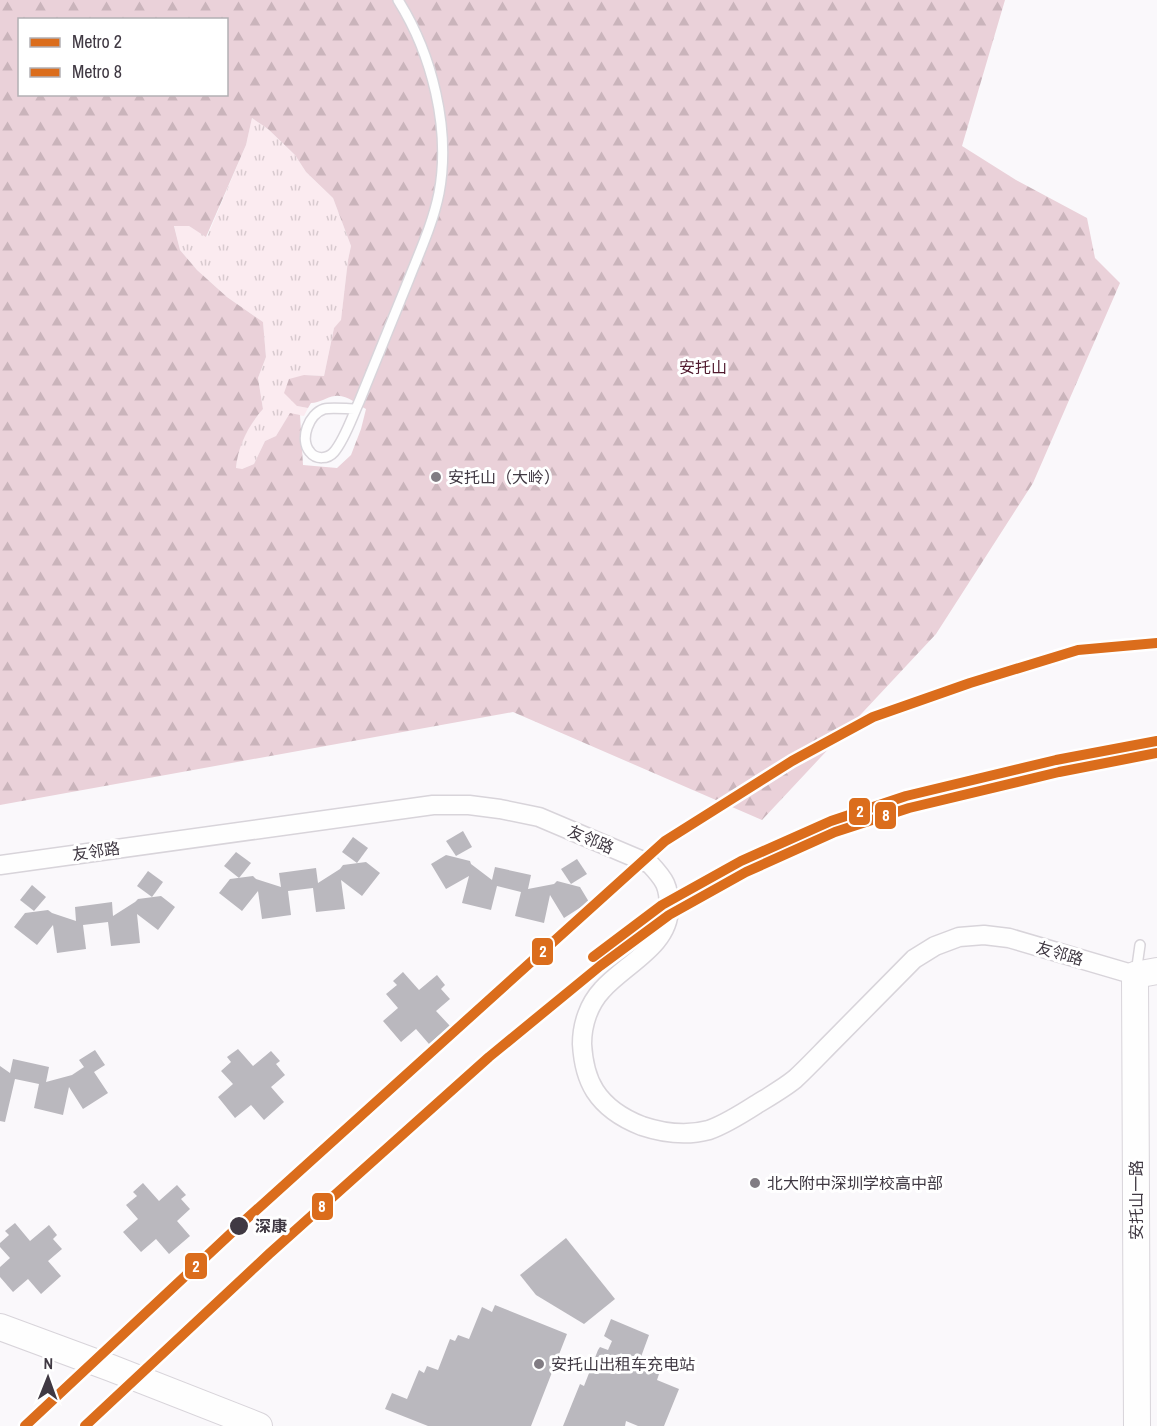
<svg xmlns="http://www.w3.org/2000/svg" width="1157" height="1426" font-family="'Archivo Narrow','Noto Sans SC',sans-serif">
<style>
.grass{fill:url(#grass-tufts)}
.forest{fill:url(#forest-firs);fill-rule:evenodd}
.building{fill:#bab8be}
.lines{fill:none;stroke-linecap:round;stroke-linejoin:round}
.lane-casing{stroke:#d8d4da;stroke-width:12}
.street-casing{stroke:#d8d4da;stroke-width:21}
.secondary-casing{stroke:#d8d4da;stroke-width:28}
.lane{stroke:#fefefe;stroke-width:9}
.street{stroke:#fefefe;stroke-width:18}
.secondary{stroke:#fefefe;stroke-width:26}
.metro-1-casing{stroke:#fff;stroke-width:15}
.metro-2-casing{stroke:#fff;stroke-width:15}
.metro-1{stroke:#db6d1c;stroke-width:10}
.metro-2{stroke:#db6d1c;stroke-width:10}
.poi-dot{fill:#817c83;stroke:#fff;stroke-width:2}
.stop-dot{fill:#403943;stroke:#fff;stroke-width:2}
.labels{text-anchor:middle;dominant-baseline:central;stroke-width:6;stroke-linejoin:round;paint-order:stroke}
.park-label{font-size:16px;fill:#501a2e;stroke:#fff}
.poi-label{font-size:16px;fill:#403943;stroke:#fff;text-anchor:start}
.street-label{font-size:16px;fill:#403943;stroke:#fff}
.stop-label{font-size:16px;font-weight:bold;fill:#403943;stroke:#fff;text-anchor:start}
.line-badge{stroke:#fff;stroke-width:2}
.badge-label{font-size:16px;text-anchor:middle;font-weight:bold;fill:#fff}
</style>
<defs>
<pattern id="grass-tufts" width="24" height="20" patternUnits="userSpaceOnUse" patternTransform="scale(1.5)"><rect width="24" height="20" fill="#fbebf0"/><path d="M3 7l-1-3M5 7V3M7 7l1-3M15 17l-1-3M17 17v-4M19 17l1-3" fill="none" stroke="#d8cacf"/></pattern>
<pattern id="forest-firs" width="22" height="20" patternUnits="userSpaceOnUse" patternTransform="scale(1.5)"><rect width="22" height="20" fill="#ead1d9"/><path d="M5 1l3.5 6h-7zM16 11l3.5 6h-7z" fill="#cab4bb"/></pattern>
</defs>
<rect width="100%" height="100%" fill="#faf8fb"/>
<path class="grass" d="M 252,118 L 268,129 L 295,155 L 306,172 L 333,198 L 351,246 L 348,260 L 341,321 L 334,328 L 324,376 L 304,375 L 297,406 L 308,408 L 304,416 L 290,414 L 276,436 L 265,441 L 254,464 L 242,469 L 236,469 C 238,445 247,427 263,409 L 258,378 L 266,357 L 263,322 L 227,297 L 197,270 L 180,250 L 174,225 L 189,226 L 207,237 L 246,145 Z"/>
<path class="forest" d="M 0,0 L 1005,0 L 962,146 L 1016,180 L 1087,218 L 1095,258 L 1120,283 L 1033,483 L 936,634 L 762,820 L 513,712 L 0,805 ZM 20,20 L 226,20 L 226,94 L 20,94 ZM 252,118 L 268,129 L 295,155 L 306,172 L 333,198 L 351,246 L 348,260 L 341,320 L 334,328 L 324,376 L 304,375 L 289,379 L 284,393 L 297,406 L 308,408 L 311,403 C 320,403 326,397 335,396 C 346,394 357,404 366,409 L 361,429 L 351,455 L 337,468 L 303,465 L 300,415 L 290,413 L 276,436 L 265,441 L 254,464 L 242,469 L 236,468 C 238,446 248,426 263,409 L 258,378 L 266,357 L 263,322 L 227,297 L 197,270 L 180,250 L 174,226 L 189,226 L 206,237 L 246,145 Z"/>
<g class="building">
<path d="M 463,831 L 472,847 L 456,856 L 446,841 Z"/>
<path d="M 353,837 L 368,848 L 357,863 L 342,852 Z"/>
<path d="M 236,852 L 251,863 L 239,878 L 224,866 Z"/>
<path d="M 446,855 L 470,861 L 471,864 L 492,880 L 495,867 L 531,875 L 528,889 L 554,884 L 557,881 L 580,887 L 589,902 L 564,918 L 550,895 L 544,923 L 515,916 L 521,892 L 497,886 L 491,910 L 462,903 L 469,876 L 446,889 L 431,864 Z"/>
<path d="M 577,859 L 587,874 L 571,884 L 561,869 Z"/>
<path d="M 366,862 L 380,873 L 362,896 L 341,880 L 345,909 L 316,912 L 313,888 L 288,891 L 291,915 L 262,919 L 258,891 L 242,911 L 219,893 L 230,879 L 253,876 L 256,879 L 281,887 L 279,873 L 316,868 L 318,883 L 340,869 L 343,865 Z"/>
<path d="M 148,871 L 163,882 L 152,897 L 137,886 Z"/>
<path d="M 32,885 L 46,897 L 34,911 L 20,900 Z"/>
<path d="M 161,896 L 175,907 L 158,930 L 137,914 L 140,943 L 111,946 L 108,922 L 83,925 L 86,949 L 57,953 L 53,925 L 37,945 L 14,927 L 25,913 L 48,910 L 52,913 L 76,921 L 75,907 L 112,902 L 113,916 L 135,902 L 138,899 Z"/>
<path d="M 403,972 L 419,990 L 437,975 L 445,985 L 441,989 L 450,999 L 436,1011 L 450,1026 L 429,1044 L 416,1029 L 401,1042 L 383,1021 L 398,1008 L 386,994 L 397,985 L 393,981 Z"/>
<path d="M 238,1049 L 253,1066 L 271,1051 L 280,1061 L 276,1064 L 285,1075 L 271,1087 L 284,1102 L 264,1120 L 251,1105 L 235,1118 L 218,1097 L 233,1084 L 221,1071 L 231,1062 L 227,1057 Z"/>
<path d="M 95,1050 L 105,1065 L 94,1072 L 108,1093 L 83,1109 L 69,1087 L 63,1115 L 34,1108 L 39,1084 L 15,1079 L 5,1122 L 0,1121 L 0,1066 L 10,1073 L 13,1059 L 49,1067 L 46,1082 L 72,1075 L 84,1067 L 79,1060 Z"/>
<path d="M 143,1183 L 159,1201 L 177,1185 L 186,1195 L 181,1199 L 190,1209 L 177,1221 L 190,1236 L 169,1254 L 156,1239 L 141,1252 L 123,1232 L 138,1219 L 126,1205 L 137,1196 L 133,1192 Z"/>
<path d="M 15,1223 L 30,1241 L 49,1225 L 57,1235 L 53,1239 L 62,1249 L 48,1261 L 61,1276 L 41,1294 L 28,1279 L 13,1292 L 0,1277 L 0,1267 L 10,1258 L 0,1247 L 0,1243 L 9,1235 L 5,1231 Z"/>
<path d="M 566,1238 L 615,1299 L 584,1324 L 536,1295 L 520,1275 Z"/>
<path d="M 495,1305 L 567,1334 L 531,1426 L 428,1426 L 385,1409 L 392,1393 L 407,1399 L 419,1370 L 424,1373 L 427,1366 L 438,1370 L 450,1339 L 455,1341 L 458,1335 L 469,1339 L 482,1307 L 492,1312 Z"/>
<path d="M 611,1319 L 649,1335 L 638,1365 L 659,1374 L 657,1380 L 679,1389 L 664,1426 L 638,1426 L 626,1421 L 625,1426 L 563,1426 L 580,1384 L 584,1386 L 598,1350 L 600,1347 L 608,1350 L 612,1341 L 604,1336 Z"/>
</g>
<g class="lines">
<g class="lane-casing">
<g id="lane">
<path d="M 356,409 C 347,409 331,407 324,409 C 309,414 299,439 310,452 C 316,460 328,459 334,452 C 345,439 352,417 359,402 C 376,361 392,320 409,279 C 420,251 433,223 439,193 C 451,129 432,54 398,0"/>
<path d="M 1136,973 L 1140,945"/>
</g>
</g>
<g class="street-casing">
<path id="street" d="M 0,865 L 433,805 L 469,805 L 500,809 L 539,817 L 650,864 C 665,880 669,886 669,908 C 669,946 625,964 602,990 C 589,1004 582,1024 582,1044 C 583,1061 586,1077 595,1091 C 606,1108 624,1119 642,1126 C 663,1133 687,1136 709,1130 C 726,1124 743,1113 757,1104 C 770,1096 784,1088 795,1079 C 809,1066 821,1053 834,1040 C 861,1013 887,986 914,959 L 935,946 L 959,937 L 984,935 L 1009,938 L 1135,975"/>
</g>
<g class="secondary-casing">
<g id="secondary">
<path d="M 1135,975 L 1137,1426"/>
<path d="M 1135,975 L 1157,971"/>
<path d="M 0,1327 L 111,1368 L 259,1426"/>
</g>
</g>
<use href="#lane" class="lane"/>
<use href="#street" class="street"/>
<use href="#secondary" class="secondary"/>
<g class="metro-1-casing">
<g id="metro-1">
<path d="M 593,957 L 662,905 L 741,861 L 831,821 L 906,796 L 1056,760 L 1157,741"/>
<path d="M 25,1426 L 242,1223 L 665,841 L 792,761 L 873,717 L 970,683 L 1078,650 L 1157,643"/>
</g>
</g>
<g class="metro-2-casing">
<path id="metro-2" d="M 85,1426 L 269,1254 L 489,1057 L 600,966 L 669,915 L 746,872 L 835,832 L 909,808 L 1059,772 L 1157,753"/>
</g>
<use href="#metro-1" class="metro-1"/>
<use href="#metro-2" class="metro-2"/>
</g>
<g class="poi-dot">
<circle cx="436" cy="477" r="6"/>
<circle cx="755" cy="1183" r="6"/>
<circle cx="539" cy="1364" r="6"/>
</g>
<circle class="stop-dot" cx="239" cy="1226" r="10"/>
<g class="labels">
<g class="park-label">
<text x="703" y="367">安托山</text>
</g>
<g class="poi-label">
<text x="448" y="477">安托山（大岭）</text>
<text x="767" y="1183">北大附中深圳学校高中部</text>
<text x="551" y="1364">安托山出租车充电站</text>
</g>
<g class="street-label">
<text transform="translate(591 839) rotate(23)">友邻路</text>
<text transform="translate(96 851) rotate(-8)">友邻路</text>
<text transform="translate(1060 953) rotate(16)">友邻路</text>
<text transform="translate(1136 1200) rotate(-90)">安托山一路</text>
</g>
<g class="stop-label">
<text x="255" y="1226">深康</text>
</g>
</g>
<g class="line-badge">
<rect x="848" y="797" width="23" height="29" rx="6" fill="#db6d1c"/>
<rect x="874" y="801" width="23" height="29" rx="6" fill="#db6d1c"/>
<rect x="531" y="937" width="23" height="29" rx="6" fill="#db6d1c"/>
<rect x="311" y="1192" width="23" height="29" rx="6" fill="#db6d1c"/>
<rect x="184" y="1252" width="24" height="28" rx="6" fill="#db6d1c"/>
</g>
<g class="badge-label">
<text x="860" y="817">2</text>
<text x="886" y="821">8</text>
<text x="543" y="957">2</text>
<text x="322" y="1212">8</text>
<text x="196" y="1272">2</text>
</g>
<rect x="18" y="18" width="210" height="78" fill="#ffffff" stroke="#b3b0b4" stroke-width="1.5"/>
<rect x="30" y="38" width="30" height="9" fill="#db6d1c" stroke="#b3b0b4" stroke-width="1.5"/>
<text x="72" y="48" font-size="18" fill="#403943">Metro 2</text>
<rect x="30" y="68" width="30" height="9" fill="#db6d1c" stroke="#b3b0b4" stroke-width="1.5"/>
<text x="72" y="78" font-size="18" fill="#403943">Metro 8</text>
<g transform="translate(48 1378) rotate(1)" stroke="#ffffff" stroke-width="4.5" paint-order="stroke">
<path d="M0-4.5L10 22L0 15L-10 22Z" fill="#403943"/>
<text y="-9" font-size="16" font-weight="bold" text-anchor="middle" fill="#403943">N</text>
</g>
</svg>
